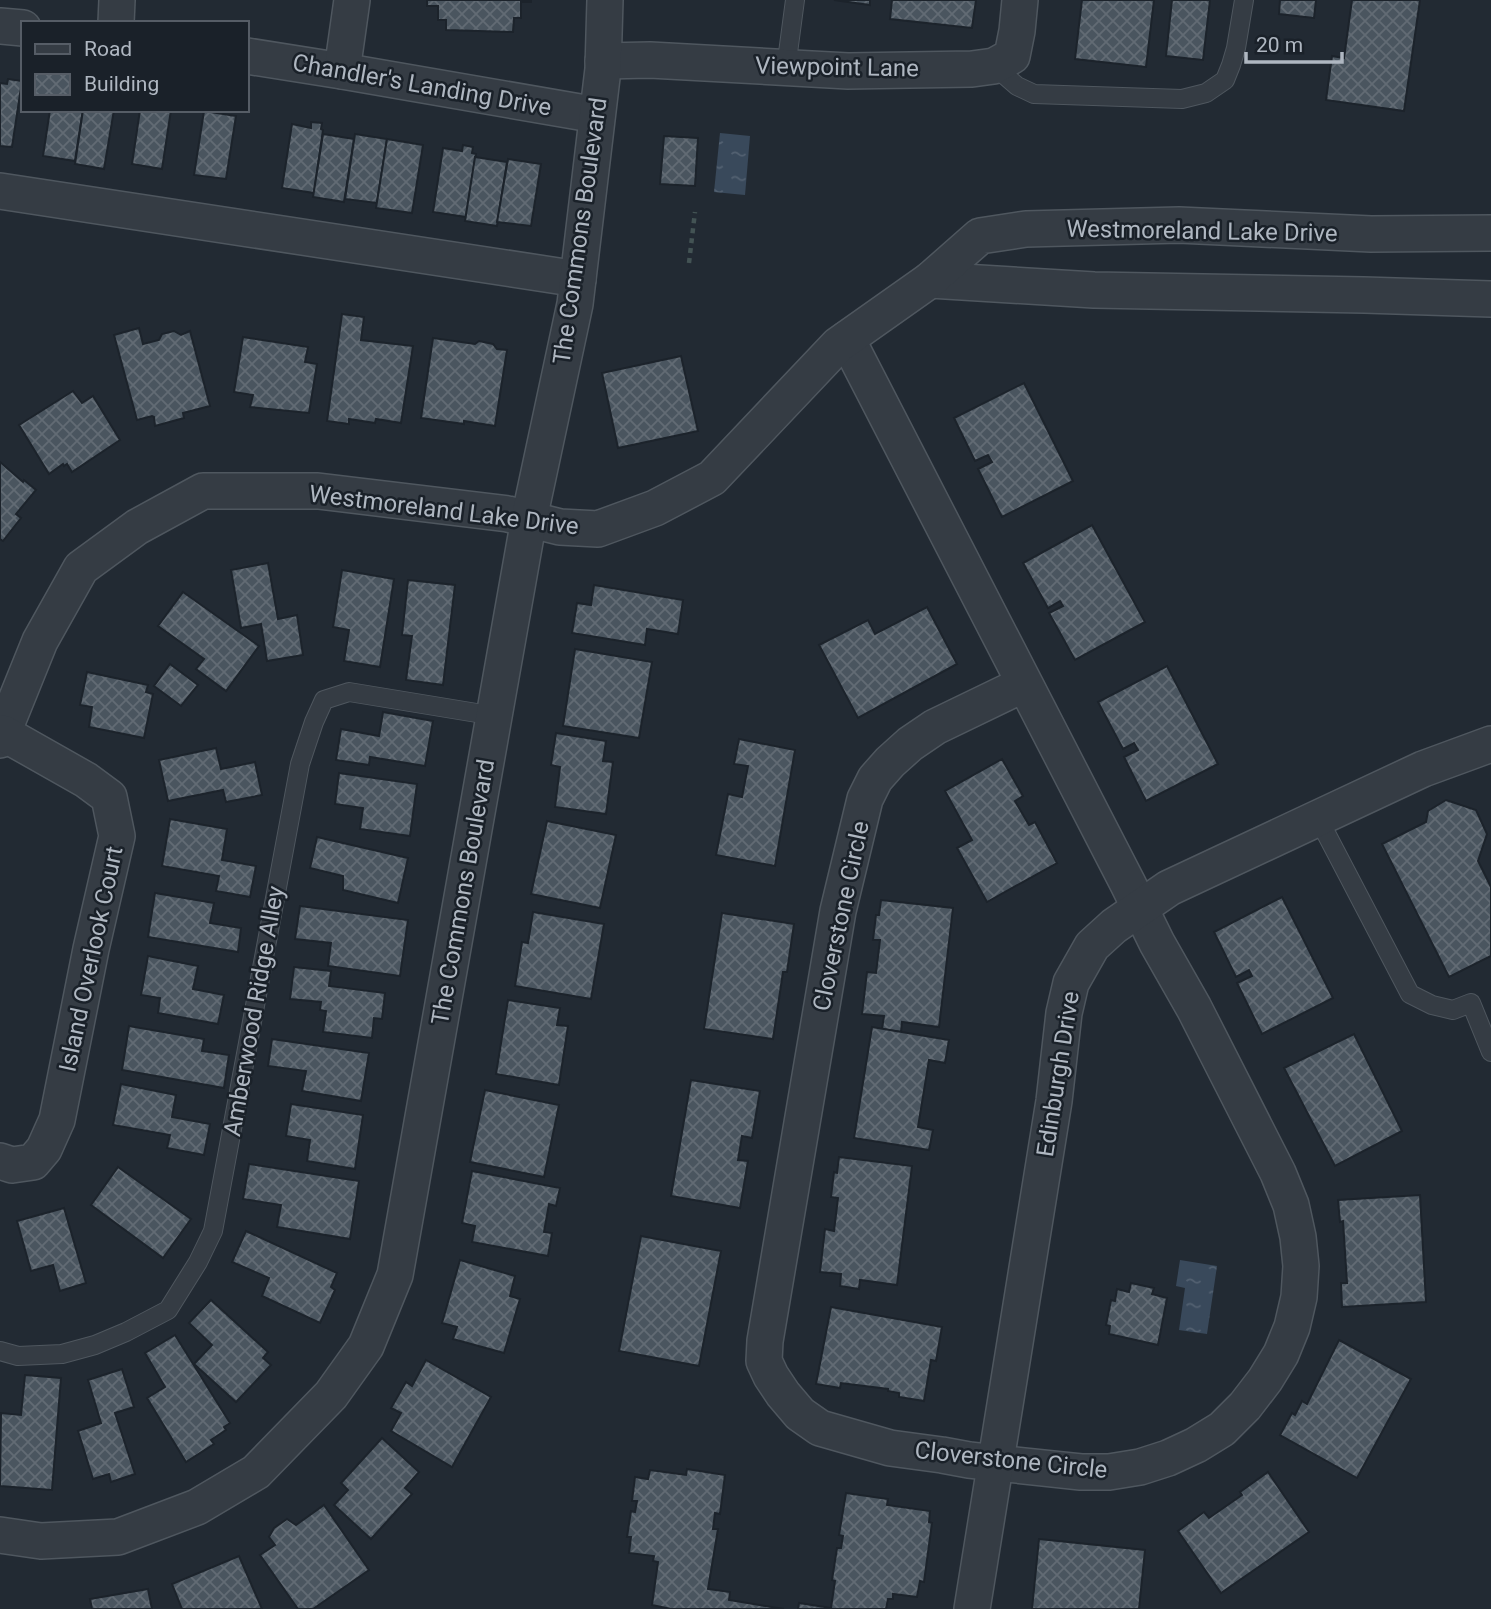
<svg xmlns="http://www.w3.org/2000/svg" width="1491" height="1609" font-family="Roboto,sans-serif">
<style>
.water{fill:url(#water-ripples)}
.building{fill:url(#building-cross-hatch);stroke:#1c232b;stroke-width:2}
.lines{fill:none;stroke-linecap:round;stroke-linejoin:round}
.service-casing{stroke:#4f575f;stroke-width:20}
.minor-casing{stroke:#4f575f;stroke-width:38}
.path{stroke:#435354;stroke-width:4.5;stroke-dasharray:5 5;stroke-linecap:butt}
.service{stroke:#353c44;stroke-width:18}
.minor{stroke:#353c44;stroke-width:35}
.labels{text-anchor:middle;dominant-baseline:central;stroke-width:5;stroke-linejoin:round;paint-order:stroke}
.street-label{font-size:24px;fill:#afb7c1;stroke:#1a2129}
</style>
<defs>
<pattern id="water-ripples" width="26" height="14" patternUnits="userSpaceOnUse" patternTransform="scale(1.75)"><rect width="26" height="14" fill="#39495b"/><path d="M2 4q2-2 4 0t4 0M15 11q2-2 4 0t4 0" fill="none" stroke="#536171"/></pattern>
<pattern id="building-cross-hatch" width="8" height="8" patternUnits="userSpaceOnUse" patternTransform="scale(1.75)"><rect width="8" height="8" fill="#4a555f"/><path d="M0 0l8 8M0 8l8-8" fill="none" stroke="#626b74"/></pattern>
</defs>
<rect width="100%" height="100%" fill="#222a33"/>
<g class="water">
<path d="M 720,133 L 750,136 L 745,195 L 714,192 Z"/>
<path d="M 1180,1260 L 1217,1266 L 1207,1334 L 1179,1330 L 1185,1288 L 1176,1286 Z"/>
</g>
<g class="building">
<path d="M 427,0 L 531,0 L 531,2 L 521,2 L 521,18 L 514,18 L 513,32 L 446,30 L 446,20 L 438,20 L 438,6 L 427,6 Z"/>
<path d="M 834,0 L 870,0 L 870,5 Z"/>
<path d="M 892,0 L 976,0 L 972,28 L 890,19 Z"/>
<path d="M 1082,0 L 1154,0 L 1146,67 L 1075,59 Z"/>
<path d="M 1172,0 L 1210,0 L 1203,60 L 1166,56 Z"/>
<path d="M 1280,0 L 1316,0 L 1314,18 L 1279,14 Z"/>
<path d="M 1352,0 L 1420,0 L 1404,111 L 1326,100 L 1332,56 L 1344,58 Z"/>
<path d="M 8,79 L 22,81 L 12,147 L 0,146 L 0,83 L 7,84 Z"/>
<path d="M 50,110 L 83,110 L 75,161 L 43,156 Z"/>
<path d="M 83,110 L 114,110 L 104,169 L 75,164 Z"/>
<path d="M 140,110 L 171,110 L 162,169 L 132,164 Z"/>
<path d="M 204,111 L 236,116 L 226,179 L 194,175 Z"/>
<path d="M 311,122 L 322,123 L 321,129 L 323,130 L 314,193 L 282,188 L 292,124 L 311,128 Z"/>
<path d="M 323,134 L 354,139 L 344,202 L 313,197 Z"/>
<path d="M 355,134 L 387,139 L 377,203 L 345,199 Z"/>
<path d="M 664,136 L 698,138 L 695,186 L 660,184 Z"/>
<path d="M 387,139 L 423,145 L 412,213 L 376,208 Z"/>
<path d="M 463,145 L 473,147 L 472,153 L 476,154 L 466,217 L 433,212 L 443,148 L 462,151 Z"/>
<path d="M 475,157 L 507,162 L 497,226 L 465,221 Z"/>
<path d="M 508,159 L 541,164 L 531,226 L 497,222 Z"/>
<path d="M 342,314 L 364,317 L 361,340 L 413,346 L 401,423 L 376,419 L 375,423 L 349,419 L 349,424 L 327,421 Z"/>
<path d="M 139,328 L 143,344 L 159,340 L 162,334 L 174,331 L 181,335 L 190,331 L 210,406 L 183,413 L 184,418 L 155,426 L 154,417 L 152,416 L 137,420 L 114,335 Z"/>
<path d="M 243,337 L 308,347 L 305,362 L 317,364 L 309,413 L 250,407 L 253,395 L 234,392 Z"/>
<path d="M 433,338 L 475,344 L 479,341 L 493,344 L 497,349 L 507,350 L 495,426 L 464,421 L 464,424 L 421,418 Z"/>
<path d="M 681,356 L 698,431 L 618,448 L 602,373 Z"/>
<path d="M 1024,383 L 1073,481 L 1002,517 L 978,469 L 992,462 L 988,455 L 975,461 L 954,418 Z"/>
<path d="M 73,391 L 82,403 L 93,396 L 120,440 L 72,472 L 67,464 L 64,466 L 63,464 L 49,474 L 19,425 Z"/>
<path d="M 0,462 L 23,482 L 24,480 L 36,490 L 16,514 L 21,518 L 3,541 L 0,539 Z"/>
<path d="M 1092,525 L 1145,622 L 1075,660 L 1049,613 L 1063,606 L 1060,601 L 1048,608 L 1023,563 Z"/>
<path d="M 268,563 L 278,619 L 297,615 L 303,655 L 267,661 L 261,624 L 241,628 L 231,570 Z"/>
<path d="M 342,570 L 394,579 L 380,667 L 344,661 L 349,630 L 333,627 Z"/>
<path d="M 408,580 L 455,585 L 443,685 L 406,680 L 412,636 L 402,635 Z"/>
<path d="M 594,585 L 683,600 L 678,634 L 647,629 L 645,645 L 572,633 L 577,603 L 591,605 Z"/>
<path d="M 183,592 L 259,646 L 226,691 L 196,669 L 204,659 L 158,626 Z"/>
<path d="M 927,607 L 957,664 L 858,718 L 819,645 L 868,620 L 875,634 Z"/>
<path d="M 575,649 L 652,662 L 639,738 L 563,726 Z"/>
<path d="M 170,664 L 198,685 L 181,706 L 154,686 Z"/>
<path d="M 1167,666 L 1218,764 L 1146,801 L 1124,757 L 1138,750 L 1134,743 L 1123,749 L 1098,702 Z"/>
<path d="M 87,672 L 148,685 L 146,692 L 153,694 L 144,738 L 89,727 L 92,707 L 80,705 Z"/>
<path d="M 383,712 L 433,721 L 425,766 L 370,757 L 369,765 L 336,760 L 341,729 L 379,736 Z"/>
<path d="M 556,733 L 606,741 L 603,761 L 613,762 L 606,814 L 555,807 L 560,767 L 551,765 Z"/>
<path d="M 739,739 L 795,750 L 775,866 L 716,855 L 728,794 L 742,797 L 748,766 L 734,764 Z"/>
<path d="M 216,748 L 221,769 L 255,762 L 262,795 L 226,802 L 223,790 L 168,801 L 159,760 Z"/>
<path d="M 1002,759 L 1023,796 L 1015,801 L 1029,825 L 1035,822 L 1057,863 L 987,902 L 957,848 L 972,840 L 945,791 Z"/>
<path d="M 339,773 L 417,784 L 410,836 L 360,829 L 363,808 L 335,804 Z"/>
<path d="M 1446,800 L 1476,810 L 1487,834 L 1478,861 L 1491,887 L 1491,956 L 1449,977 L 1382,844 L 1426,822 L 1428,811 Z"/>
<path d="M 170,819 L 227,829 L 222,860 L 256,866 L 250,897 L 216,891 L 219,876 L 162,866 Z"/>
<path d="M 547,821 L 616,835 L 600,908 L 531,894 Z"/>
<path d="M 317,837 L 408,858 L 398,903 L 343,890 L 343,876 L 310,868 Z"/>
<path d="M 155,893 L 214,903 L 210,923 L 241,928 L 238,952 L 148,937 Z"/>
<path d="M 1282,897 L 1333,998 L 1262,1034 L 1237,983 L 1252,976 L 1249,970 L 1236,977 L 1214,932 Z"/>
<path d="M 881,900 L 953,908 L 939,1027 L 902,1022 L 901,1032 L 882,1029 L 884,1016 L 862,1014 L 867,972 L 876,973 L 880,940 L 873,940 L 876,915 L 879,915 Z"/>
<path d="M 300,906 L 408,920 L 400,976 L 328,966 L 331,943 L 295,939 Z"/>
<path d="M 533,912 L 604,924 L 591,999 L 515,986 L 522,942 L 528,943 Z"/>
<path d="M 722,913 L 794,924 L 787,972 L 783,972 L 773,1039 L 704,1029 Z"/>
<path d="M 148,956 L 198,966 L 193,989 L 224,995 L 218,1024 L 158,1013 L 160,998 L 141,995 Z"/>
<path d="M 294,967 L 331,971 L 329,986 L 385,993 L 382,1019 L 374,1018 L 372,1038 L 323,1032 L 326,1011 L 320,1010 L 321,1002 L 290,999 Z"/>
<path d="M 508,1000 L 560,1008 L 557,1025 L 568,1026 L 559,1085 L 496,1074 Z"/>
<path d="M 129,1026 L 204,1039 L 202,1051 L 229,1055 L 224,1088 L 122,1070 Z"/>
<path d="M 872,1027 L 949,1040 L 945,1063 L 929,1060 L 918,1127 L 933,1130 L 929,1150 L 854,1138 Z"/>
<path d="M 1354,1034 L 1402,1131 L 1335,1166 L 1284,1068 Z"/>
<path d="M 272,1039 L 369,1053 L 361,1101 L 302,1091 L 306,1071 L 268,1066 Z"/>
<path d="M 691,1080 L 760,1091 L 752,1138 L 742,1136 L 738,1160 L 748,1161 L 740,1208 L 671,1196 Z"/>
<path d="M 121,1084 L 176,1095 L 172,1117 L 210,1124 L 204,1155 L 167,1148 L 170,1135 L 113,1125 Z"/>
<path d="M 485,1090 L 559,1105 L 544,1177 L 470,1162 Z"/>
<path d="M 291,1104 L 363,1115 L 355,1169 L 307,1161 L 310,1140 L 286,1136 Z"/>
<path d="M 839,1157 L 912,1166 L 897,1285 L 860,1280 L 859,1289 L 840,1286 L 841,1274 L 820,1272 L 825,1229 L 834,1231 L 838,1198 L 831,1197 L 834,1172 L 837,1173 Z"/>
<path d="M 249,1164 L 359,1181 L 350,1239 L 277,1227 L 281,1205 L 243,1199 Z"/>
<path d="M 118,1167 L 191,1219 L 163,1258 L 91,1205 Z"/>
<path d="M 472,1171 L 560,1188 L 556,1206 L 549,1204 L 544,1232 L 552,1233 L 548,1256 L 472,1242 L 475,1226 L 462,1223 Z"/>
<path d="M 1420,1195 L 1426,1302 L 1342,1307 L 1341,1283 L 1347,1283 L 1343,1221 L 1340,1222 L 1338,1200 Z"/>
<path d="M 64,1208 L 86,1283 L 60,1291 L 53,1265 L 31,1271 L 17,1221 Z"/>
<path d="M 246,1231 L 337,1273 L 331,1287 L 335,1290 L 320,1323 L 262,1296 L 269,1278 L 232,1262 Z"/>
<path d="M 641,1236 L 721,1251 L 699,1366 L 619,1351 Z"/>
<path d="M 460,1260 L 515,1276 L 510,1296 L 520,1299 L 504,1353 L 453,1339 L 457,1327 L 442,1323 Z"/>
<path d="M 1131,1283 L 1154,1288 L 1152,1294 L 1167,1298 L 1158,1345 L 1109,1334 L 1110,1326 L 1106,1325 L 1111,1300 L 1115,1301 L 1117,1289 L 1129,1292 Z"/>
<path d="M 211,1300 L 268,1352 L 263,1358 L 271,1365 L 236,1402 L 194,1364 L 212,1345 L 189,1323 Z"/>
<path d="M 831,1307 L 942,1327 L 936,1361 L 931,1360 L 924,1401 L 899,1397 L 899,1393 L 888,1391 L 888,1389 L 841,1383 L 840,1388 L 816,1384 Z"/>
<path d="M 175,1335 L 230,1423 L 224,1427 L 226,1430 L 211,1440 L 214,1444 L 186,1462 L 147,1398 L 165,1387 L 145,1353 Z"/>
<path d="M 1339,1340 L 1411,1379 L 1357,1478 L 1280,1435 L 1292,1413 L 1295,1415 L 1302,1401 L 1307,1404 Z"/>
<path d="M 426,1360 L 491,1397 L 452,1467 L 391,1431 L 401,1413 L 391,1408 L 406,1382 L 412,1386 Z"/>
<path d="M 122,1369 L 134,1407 L 115,1413 L 135,1474 L 111,1482 L 109,1474 L 93,1479 L 78,1431 L 101,1423 L 88,1380 Z"/>
<path d="M 25,1375 L 61,1378 L 52,1490 L 0,1486 L 1,1413 L 21,1415 Z"/>
<path d="M 382,1438 L 419,1472 L 405,1488 L 412,1494 L 371,1539 L 334,1505 L 348,1490 L 341,1483 Z"/>
<path d="M 687,1469 L 725,1475 L 720,1514 L 715,1513 L 713,1529 L 718,1529 L 708,1589 L 730,1592 L 729,1600 L 784,1609 L 671,1609 L 652,1605 L 658,1562 L 653,1561 L 654,1556 L 629,1553 L 631,1537 L 627,1537 L 631,1511 L 635,1512 L 637,1501 L 632,1501 L 635,1477 L 648,1479 L 650,1470 L 686,1475 Z"/>
<path d="M 1268,1472 L 1309,1532 L 1221,1593 L 1178,1531 L 1204,1512 L 1209,1518 L 1242,1495 L 1240,1492 Z"/>
<path d="M 846,1493 L 888,1499 L 887,1505 L 930,1511 L 929,1522 L 932,1523 L 924,1582 L 920,1581 L 917,1597 L 893,1594 L 893,1599 L 888,1599 L 886,1609 L 798,1609 L 799,1603 L 831,1608 L 835,1581 L 832,1580 L 837,1548 L 841,1548 L 843,1536 L 839,1535 Z"/>
<path d="M 324,1505 L 369,1570 L 313,1609 L 298,1609 L 260,1555 L 275,1545 L 269,1537 L 274,1528 L 287,1519 L 296,1525 Z"/>
<path d="M 1039,1539 L 1145,1550 L 1139,1609 L 1032,1609 Z"/>
<path d="M 239,1556 L 262,1609 L 182,1609 L 172,1584 Z"/>
<path d="M 148,1589 L 152,1609 L 92,1609 L 90,1599 Z"/>
</g>
<g class="lines">
<g class="service-casing">
<g id="service">
<path d="M 994,66 L 1017,86 L 1034,94 L 1182,99 L 1206,93 L 1225,80 L 1231,65 L 1236,48 L 1244,0"/>
<path d="M 786,68 L 795,0"/>
<path d="M 1318,818 L 1410,994 L 1432,1005 L 1453,1010 L 1471,1003 L 1491,1052"/>
<path d="M 0,1351 L 18,1356 L 62,1354 L 95,1345 L 126,1332 L 168,1310 L 198,1262 L 213,1231 L 300,764 L 314,722 L 324,700 L 349,692 L 495,716"/>
</g>
</g>
<g class="minor-casing">
<g id="minor">
<path d="M 116,23 L 117,0"/>
<path d="M 0,26 L 23,28"/>
<path d="M 247,56 L 342,71 L 597,115"/>
<path d="M 603,61 L 650,60 L 848,71 L 972,69 L 994,66 L 1012,56 L 1017,31 L 1020,0"/>
<path d="M 342,71 L 352,0"/>
<path d="M 0,191 L 578,279"/>
<path d="M 930,280 L 1094,290 L 1364,295 L 1491,299"/>
<path d="M 847,339 L 1128,884 L 1157,943 L 1194,1008 L 1278,1173 L 1291,1205 L 1298,1237 L 1301,1266 L 1299,1297 L 1292,1327 L 1281,1354 L 1265,1380 L 1245,1406 L 1222,1429 L 1196,1445 L 1168,1458 L 1140,1467 L 1109,1472 L 1081,1472 L 969,1460 L 942,1455 L 890,1448 L 820,1428 L 800,1414 L 783,1394 L 771,1376 L 764,1361 L 765,1341 L 838,911 L 865,799 L 875,779 L 890,762 L 910,744 L 935,727 L 1024,684"/>
<path d="M 0,740 L 40,641 L 81,568 L 137,527 L 203,491 L 318,491 L 508,514 L 560,527 L 598,529 L 655,508 L 712,478 L 838,345 L 930,280 L 980,236 L 1026,229 L 1179,225 L 1371,234 L 1491,233"/>
<path d="M 0,1161 L 12,1165 L 33,1162 L 44,1149 L 57,1120 L 91,949 L 117,836 L 109,797 L 86,780 L 3,733"/>
<path d="M 0,1535 L 41,1541 L 118,1537 L 197,1507 L 256,1472 L 331,1395 L 366,1346 L 395,1275 L 529,519 L 575,304 L 603,69 L 605,0"/>
<path d="M 972,1609 L 1054,1101 L 1064,1013 L 1071,983 L 1092,946 L 1114,926 L 1169,888 L 1423,769 L 1491,744"/>
</g>
</g>
<path class="path" d="M 689,263 L 695,212"/>
<use href="#service" class="service"/>
<use href="#minor" class="minor"/>
</g>
<g class="labels">
<g class="street-label">
<text transform="translate(837 67) rotate(1)">Viewpoint Lane</text>
<text transform="translate(422 85) rotate(10)">Chandler's Landing Drive</text>
<text transform="translate(580 231) rotate(-82)">The Commons Boulevard</text>
<text transform="translate(1202 231) rotate(1)">Westmoreland Lake Drive</text>
<text transform="translate(444 510) rotate(7)">Westmoreland Lake Drive</text>
<text transform="translate(463 892) rotate(-80)">The Commons Boulevard</text>
<text transform="translate(841 916) rotate(-78)">Cloverstone Circle</text>
<text transform="translate(91 959) rotate(-78)">Island Overlook Court</text>
<text transform="translate(254 1011) rotate(-80)">Amberwood Ridge Alley</text>
<text transform="translate(1058 1074) rotate(-81)">Edinburgh Drive</text>
<text transform="translate(1011 1460) rotate(6)">Cloverstone Circle</text>
</g>
</g>
<rect x="21" y="21" width="228" height="91" fill="#1a2129" stroke="#565d66" stroke-width="2"/>
<rect x="35" y="44" width="35" height="10" fill="#353c44" stroke="#565d66" stroke-width="2"/>
<text x="84" y="56" font-size="21" fill="#afb7c1">Road</text>
<rect x="35" y="74" width="35" height="21" fill="url(#building-cross-hatch)" stroke="#565d66" stroke-width="2"/>
<text x="84" y="91" font-size="21" fill="#afb7c1">Building</text>
<path d="M1246 52v10h96v-10" fill="none" stroke="#afb7c1" stroke-width="3.5"/>
<text x="1256" y="52" font-size="21" fill="#afb7c1" stroke="#1a2129" stroke-width="5" paint-order="stroke">20 m</text>
</svg>
